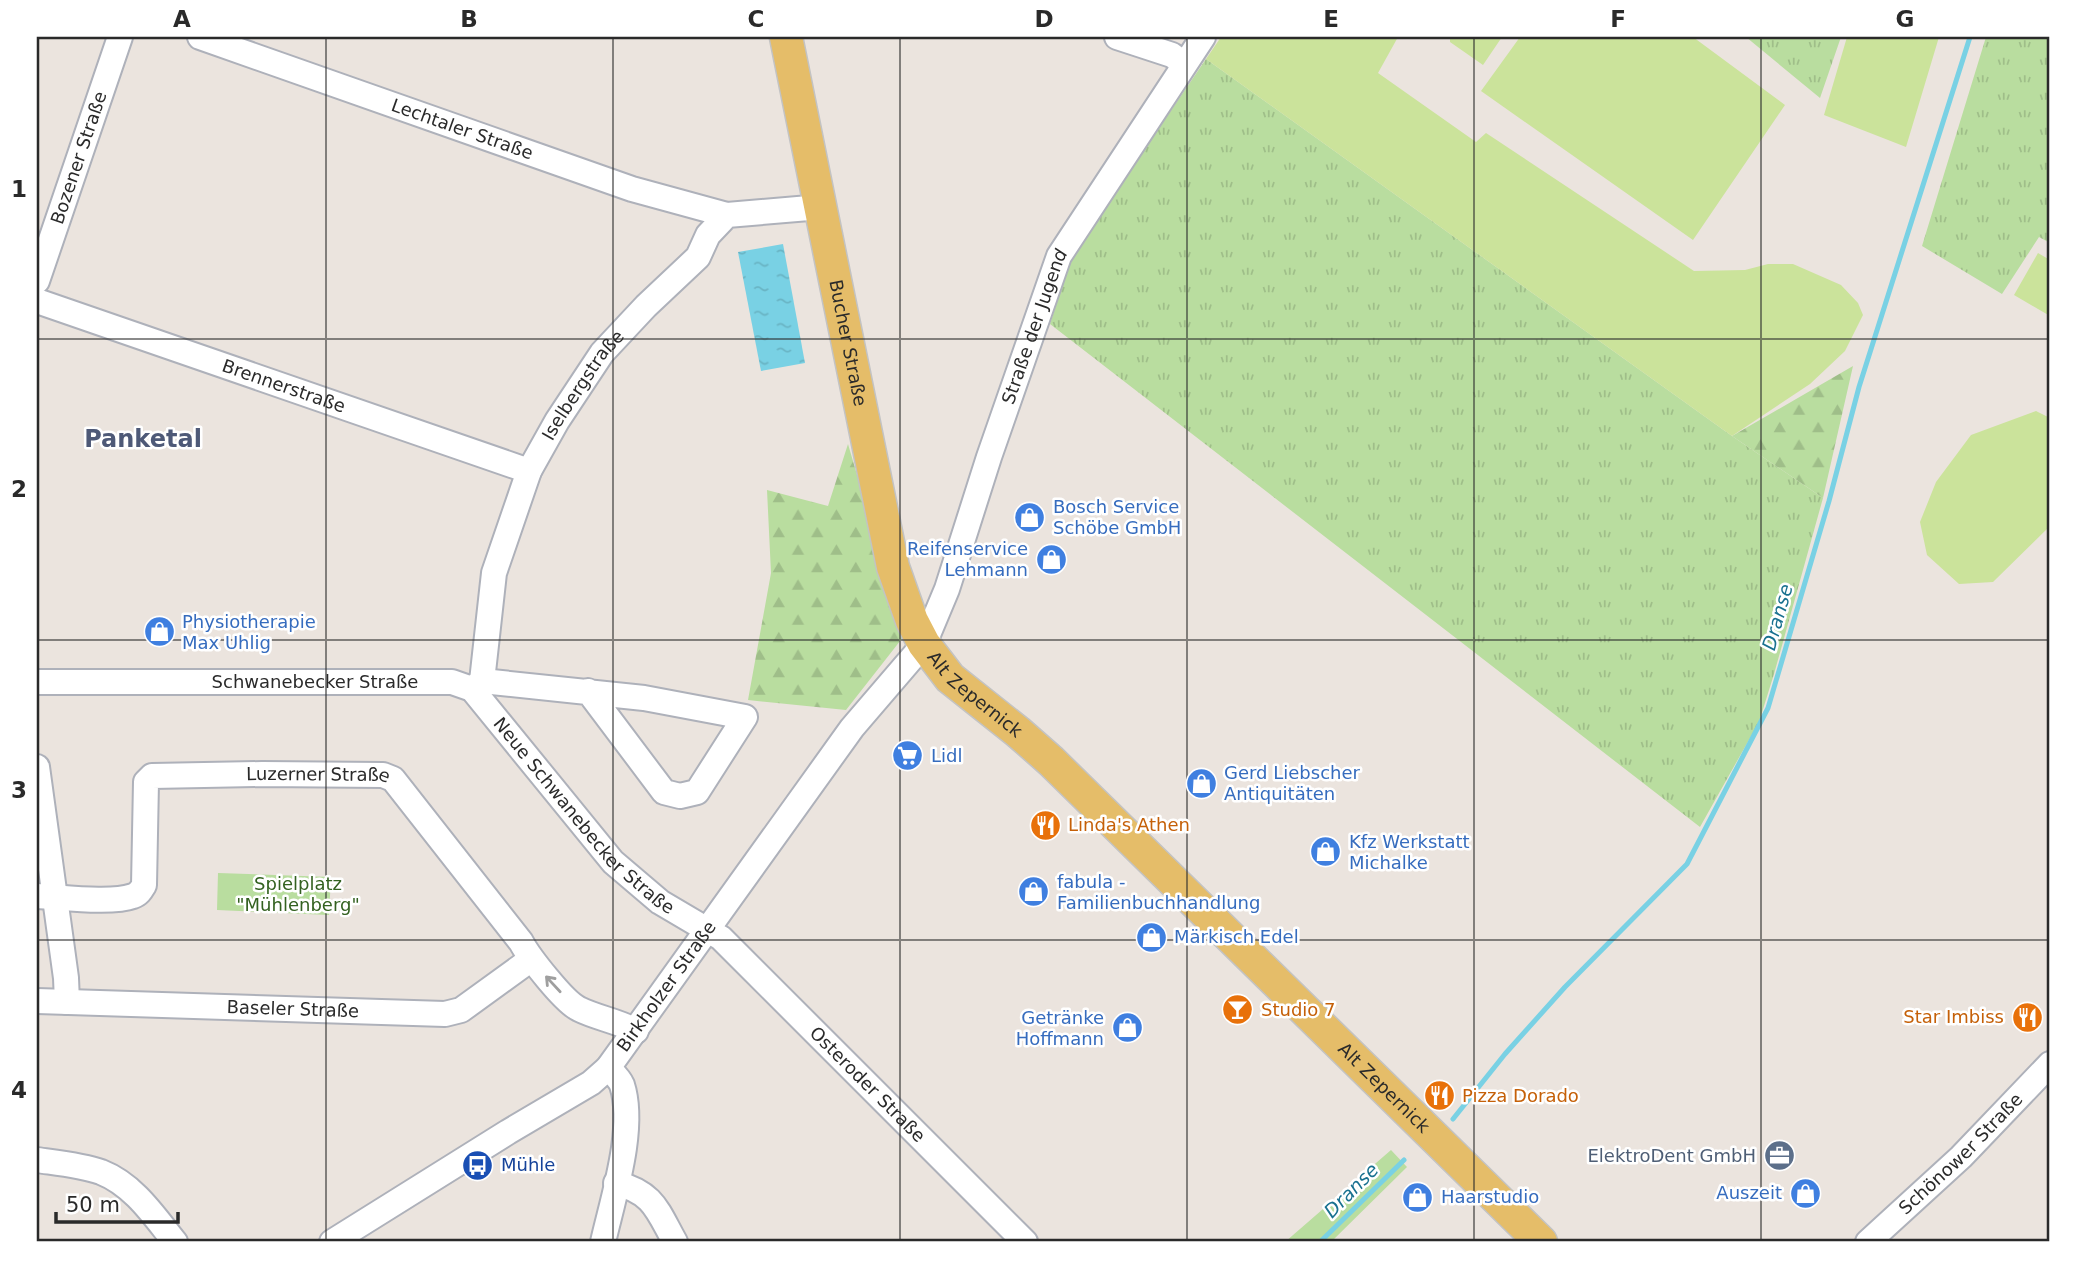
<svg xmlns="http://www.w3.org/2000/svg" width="2087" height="1279" font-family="'DejaVu Sans',sans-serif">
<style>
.grass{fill:url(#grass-tufts)}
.forest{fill:url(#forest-firs)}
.park{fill:#b9dd9f}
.pitch{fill:#cbe39b}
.water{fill:url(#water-ripples)}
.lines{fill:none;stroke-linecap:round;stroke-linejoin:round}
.stream{stroke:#79d1e4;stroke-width:5}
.minor-casing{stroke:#aeb1ba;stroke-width:28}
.major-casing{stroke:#c3c3c3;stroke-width:35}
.minor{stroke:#fff;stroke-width:24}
.major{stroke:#e5bd69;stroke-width:32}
.oneway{stroke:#9f9f9f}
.grid{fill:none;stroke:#2a2a2a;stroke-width:2;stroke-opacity:0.55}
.labels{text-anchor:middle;stroke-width:5;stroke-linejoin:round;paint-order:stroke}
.street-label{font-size:18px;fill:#2a2a2a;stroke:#fff}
.shop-label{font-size:18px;fill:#366cbe;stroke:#fff;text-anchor:start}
.food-label{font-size:18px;fill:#c56008;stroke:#fff;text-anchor:start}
.park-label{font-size:18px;fill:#336120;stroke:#fff}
.service-label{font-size:18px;fill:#4e5e75;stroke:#fff;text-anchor:end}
.transit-label{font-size:18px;fill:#164399;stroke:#fff;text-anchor:start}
.water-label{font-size:19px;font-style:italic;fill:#197190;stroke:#fff}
.district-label{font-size:24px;font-weight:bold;fill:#4e5977;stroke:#fff}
.neatline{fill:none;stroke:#2a2a2a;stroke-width:2.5}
.grid-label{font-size:23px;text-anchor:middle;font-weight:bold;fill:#2a2a2a}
</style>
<defs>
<pattern id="grass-tufts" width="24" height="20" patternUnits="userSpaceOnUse" patternTransform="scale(1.75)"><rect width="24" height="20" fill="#b9dd9f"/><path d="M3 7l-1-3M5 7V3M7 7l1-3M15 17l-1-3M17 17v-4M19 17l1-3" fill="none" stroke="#9fbe89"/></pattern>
<pattern id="forest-firs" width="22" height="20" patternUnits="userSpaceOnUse" patternTransform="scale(1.75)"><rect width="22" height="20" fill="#b9dd9f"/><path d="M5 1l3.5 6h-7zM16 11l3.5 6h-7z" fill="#9fbe89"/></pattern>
<pattern id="water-ripples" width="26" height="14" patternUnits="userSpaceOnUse" patternTransform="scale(1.75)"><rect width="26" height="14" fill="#79d1e4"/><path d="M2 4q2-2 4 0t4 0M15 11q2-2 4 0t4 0" fill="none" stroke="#69b4c4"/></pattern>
</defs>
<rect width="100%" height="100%" fill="#ebe4de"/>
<path class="grass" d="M1746,37H1841L1820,98Z
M1986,37H2050V243L2039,237L2002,294L1922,246Z
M1206,59L1732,436L1823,498L1774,674L1759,722L1700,827L1050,324L1072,256Z"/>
<path class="forest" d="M1853,366L1823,498L1732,436Z
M848,444L904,636L846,710L748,700L771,573L767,490L828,506Z"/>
<path class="park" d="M218,873L331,877L329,915L217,910Z
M1391,1150L1407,1167L1331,1242H1285Z"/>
<path class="pitch" d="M1221,37H1398L1378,73L1476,142L1486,133L1694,271L1745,270L1768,264H1793L1841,285L1858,303L1863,315L1845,351L1810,384L1732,436L1206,59Z
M1450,37H1502L1483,65L1450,42Z
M1520,37H1693L1785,105L1693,240L1481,91Z
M1847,37H1939L1906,147L1824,115Z
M2038,253L2050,260V316L2014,295Z
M2036,411L2050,418V526L1993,582L1959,584L1927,555L1920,522L1936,482L1971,435Z"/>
<path class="water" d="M783,244L805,363L761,371L738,252Z"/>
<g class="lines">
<path class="stream" d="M1453,1119L1505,1054L1565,987L1687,864L1768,708L1829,501L1859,387L1970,37
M1320,1242L1404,1160"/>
<defs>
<g id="minor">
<path id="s1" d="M200,37L632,189L727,215"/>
<path d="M1117,37L1172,55L1184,64"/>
<path id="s2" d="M37,281L120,37"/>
<path id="s3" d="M37,301L529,471"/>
<path id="s4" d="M482,681L494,573L529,471L557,421L602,353L646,306L698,257L708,235L727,215L821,207"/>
<path id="s5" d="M37,682H452L472,689L613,862L660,902L721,938L1025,1242"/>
<path d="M472,689L482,681L644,698L745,717L697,792L680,796L664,792L588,691"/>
<path d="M37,767L66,978L67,1002"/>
<path id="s6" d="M37,896C61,897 111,904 133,896C139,894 141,890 144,885L146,782L152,776L262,774L383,775L393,779L521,942C529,957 564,1002 579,1009C597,1018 618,1021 636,1031"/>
<path id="s7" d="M37,1001L445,1014L461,1010L530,960"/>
<path d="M37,1160C58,1163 81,1165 101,1172C134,1185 154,1216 175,1242"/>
<path d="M616,1183C654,1193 657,1210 675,1242"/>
<path id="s8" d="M332,1242L508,1132L591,1083L608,1068L852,728L924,644L947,589L989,457L1059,256L1203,37"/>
<path d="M603,1242C613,1198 636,1128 622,1085C619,1078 613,1073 608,1068"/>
<path id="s9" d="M1868,1242L1961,1157L2050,1064"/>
</g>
<g id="major">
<path id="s10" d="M786,37L893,567L912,621L924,644L950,678L1018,732L1051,761L1541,1242"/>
</g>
</defs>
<use href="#minor" class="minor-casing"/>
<use href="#major" class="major-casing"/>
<use href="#minor" class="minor"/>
<use href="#major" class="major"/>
</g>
<defs><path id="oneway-shaft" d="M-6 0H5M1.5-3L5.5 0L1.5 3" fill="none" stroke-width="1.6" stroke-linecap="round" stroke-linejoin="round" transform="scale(1.75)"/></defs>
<use class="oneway" href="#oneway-shaft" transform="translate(553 984) rotate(-133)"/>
<path class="grid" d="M326,37V1242M613,37V1242M900,37V1242M1187,37V1242M1474,37V1242M1761,37V1242M37,339H2050M37,640H2050M37,940H2050"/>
<defs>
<symbol id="shop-disc" viewBox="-11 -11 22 22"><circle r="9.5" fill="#3f7fe0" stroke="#fff"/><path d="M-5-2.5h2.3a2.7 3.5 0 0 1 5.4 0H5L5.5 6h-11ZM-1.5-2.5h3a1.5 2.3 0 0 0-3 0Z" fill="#fff"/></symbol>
<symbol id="supermarket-disc" viewBox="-11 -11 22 22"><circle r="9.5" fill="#3f7fe0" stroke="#fff"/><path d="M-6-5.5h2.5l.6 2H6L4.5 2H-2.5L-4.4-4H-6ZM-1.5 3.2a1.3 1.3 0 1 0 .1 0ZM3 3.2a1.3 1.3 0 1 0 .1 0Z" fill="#fff"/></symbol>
<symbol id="restaurant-disc" viewBox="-11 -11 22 22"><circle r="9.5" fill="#e8710a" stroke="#fff"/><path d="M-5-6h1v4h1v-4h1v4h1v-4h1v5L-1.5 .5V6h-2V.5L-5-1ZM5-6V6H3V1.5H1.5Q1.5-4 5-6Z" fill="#fff"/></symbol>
<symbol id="bar-disc" viewBox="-11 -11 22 22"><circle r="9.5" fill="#e8710a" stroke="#fff"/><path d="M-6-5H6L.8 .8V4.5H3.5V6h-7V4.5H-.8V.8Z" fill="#fff"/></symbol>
<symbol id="office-disc" viewBox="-11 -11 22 22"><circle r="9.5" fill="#5c6f8a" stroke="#fff"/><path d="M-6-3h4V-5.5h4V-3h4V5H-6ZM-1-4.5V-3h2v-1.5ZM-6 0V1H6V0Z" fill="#fff"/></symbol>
<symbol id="bus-disc" viewBox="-11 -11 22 22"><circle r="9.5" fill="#1a4fb4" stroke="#fff"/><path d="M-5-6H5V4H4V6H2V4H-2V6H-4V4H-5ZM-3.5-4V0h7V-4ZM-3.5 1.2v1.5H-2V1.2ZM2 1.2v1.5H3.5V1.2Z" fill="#fff"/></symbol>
</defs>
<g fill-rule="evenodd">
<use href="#shop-disc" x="1012" y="500" width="35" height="35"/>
<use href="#shop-disc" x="1034" y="542" width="35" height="35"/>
<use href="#shop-disc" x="142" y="614" width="35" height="35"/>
<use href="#supermarket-disc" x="890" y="738" width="35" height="35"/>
<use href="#shop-disc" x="1184" y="766" width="35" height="35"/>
<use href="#restaurant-disc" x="1028" y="808" width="35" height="35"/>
<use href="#shop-disc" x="1308" y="834" width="35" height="35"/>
<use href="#shop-disc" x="1016" y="874" width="35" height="35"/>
<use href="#shop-disc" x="1134" y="920" width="35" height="35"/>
<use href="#bar-disc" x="1220" y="992" width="35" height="35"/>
<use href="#restaurant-disc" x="2010" y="1000" width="35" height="35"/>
<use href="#shop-disc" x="1110" y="1010" width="35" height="35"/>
<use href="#restaurant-disc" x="1422" y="1078" width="35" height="35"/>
<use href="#office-disc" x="1762" y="1138" width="35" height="35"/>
<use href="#bus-disc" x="460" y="1148" width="35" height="35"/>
<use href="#shop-disc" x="1788" y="1176" width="35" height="35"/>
<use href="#shop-disc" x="1400" y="1180" width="35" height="35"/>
</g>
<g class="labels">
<g class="street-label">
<text dy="6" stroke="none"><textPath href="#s1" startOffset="278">Lechtaler Straße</textPath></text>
<text dy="6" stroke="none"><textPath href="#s2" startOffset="130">Bozener Straße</textPath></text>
<text dy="6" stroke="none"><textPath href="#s8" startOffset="1192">Straße der Jugend</textPath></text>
<text dy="6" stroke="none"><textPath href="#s10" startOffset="312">Bucher Straße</textPath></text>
<text dy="6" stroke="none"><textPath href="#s3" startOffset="261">Brennerstraße</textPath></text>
<text dy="6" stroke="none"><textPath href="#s4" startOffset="318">Iselbergstraße</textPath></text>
<text dy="6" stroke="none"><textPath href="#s5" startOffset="278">Schwanebecker Straße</textPath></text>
<text dy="6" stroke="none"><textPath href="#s10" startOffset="696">Alt Zepernick</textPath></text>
<text dy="6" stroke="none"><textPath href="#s6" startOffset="390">Luzerner Straße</textPath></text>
<text dy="6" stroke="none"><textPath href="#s5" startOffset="606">Neue Schwanebecker Straße</textPath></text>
<text dy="6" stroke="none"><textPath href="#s8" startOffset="427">Birkholzer Straße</textPath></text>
<text dy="6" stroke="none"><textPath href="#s7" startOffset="256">Baseler Straße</textPath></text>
<text dy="6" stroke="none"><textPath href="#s5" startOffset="999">Osteroder Straße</textPath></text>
<text dy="6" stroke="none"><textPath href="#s10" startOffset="1264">Alt Zepernick</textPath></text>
<text dy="6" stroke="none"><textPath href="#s9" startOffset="128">Schönower Straße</textPath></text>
</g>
<g class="shop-label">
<text x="1053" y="513">Bosch Service<tspan x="1053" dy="21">Schöbe GmbH</tspan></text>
<text x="1028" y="555" text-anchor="end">Reifenservice<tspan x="1028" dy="21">Lehmann</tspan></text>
<text x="182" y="628">Physiotherapie<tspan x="182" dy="21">Max Uhlig</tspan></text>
<text x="931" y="762">Lidl</text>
<text x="1224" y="779">Gerd Liebscher<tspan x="1224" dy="21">Antiquitäten</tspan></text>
<text x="1349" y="848">Kfz Werkstatt<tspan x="1349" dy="21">Michalke</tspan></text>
<text x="1057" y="888">fabula -<tspan x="1057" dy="21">Familienbuchhandlung</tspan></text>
<text x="1174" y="943">Märkisch Edel</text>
<text x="1104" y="1024" text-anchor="end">Getränke<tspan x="1104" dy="21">Hoffmann</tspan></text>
<text x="1782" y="1199" text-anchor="end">Auszeit</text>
<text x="1441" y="1203">Haarstudio</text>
</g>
<g class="food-label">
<text x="1068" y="831">Linda's Athen</text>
<text x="1261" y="1016">Studio 7</text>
<text x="2004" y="1023" text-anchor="end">Star Imbiss</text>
<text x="1462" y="1102">Pizza Dorado</text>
</g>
<g class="park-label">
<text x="298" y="890">Spielplatz<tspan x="298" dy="21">"Mühlenberg"</tspan></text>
</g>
<g class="service-label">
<text x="1756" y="1162">ElektroDent GmbH</text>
</g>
<g class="transit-label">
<text x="501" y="1171">Mühle</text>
</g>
<g class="water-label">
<text transform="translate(1777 617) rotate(-74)" y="7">Dranse</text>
<text transform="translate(1351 1190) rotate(-45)" y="7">Dranse</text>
</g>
<g class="district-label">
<text x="143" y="447">Panketal</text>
</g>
</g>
<rect width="2087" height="1279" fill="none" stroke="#ffffff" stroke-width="77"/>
<path d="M56 1212v10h122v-10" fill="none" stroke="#2a2a2a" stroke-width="3.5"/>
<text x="66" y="1212" font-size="21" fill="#2a2a2a" stroke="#ffffff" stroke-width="5" paint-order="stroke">50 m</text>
<rect x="38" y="38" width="2010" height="1202" class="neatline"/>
<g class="grid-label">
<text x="182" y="27">A</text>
<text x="469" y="27">B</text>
<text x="756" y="27">C</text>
<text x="1044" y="27">D</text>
<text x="1331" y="27">E</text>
<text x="1618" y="27">F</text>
<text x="1905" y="27">G</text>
<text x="19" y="197">1</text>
<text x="19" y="497">2</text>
<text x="19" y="798">3</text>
<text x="19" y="1098">4</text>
</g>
</svg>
